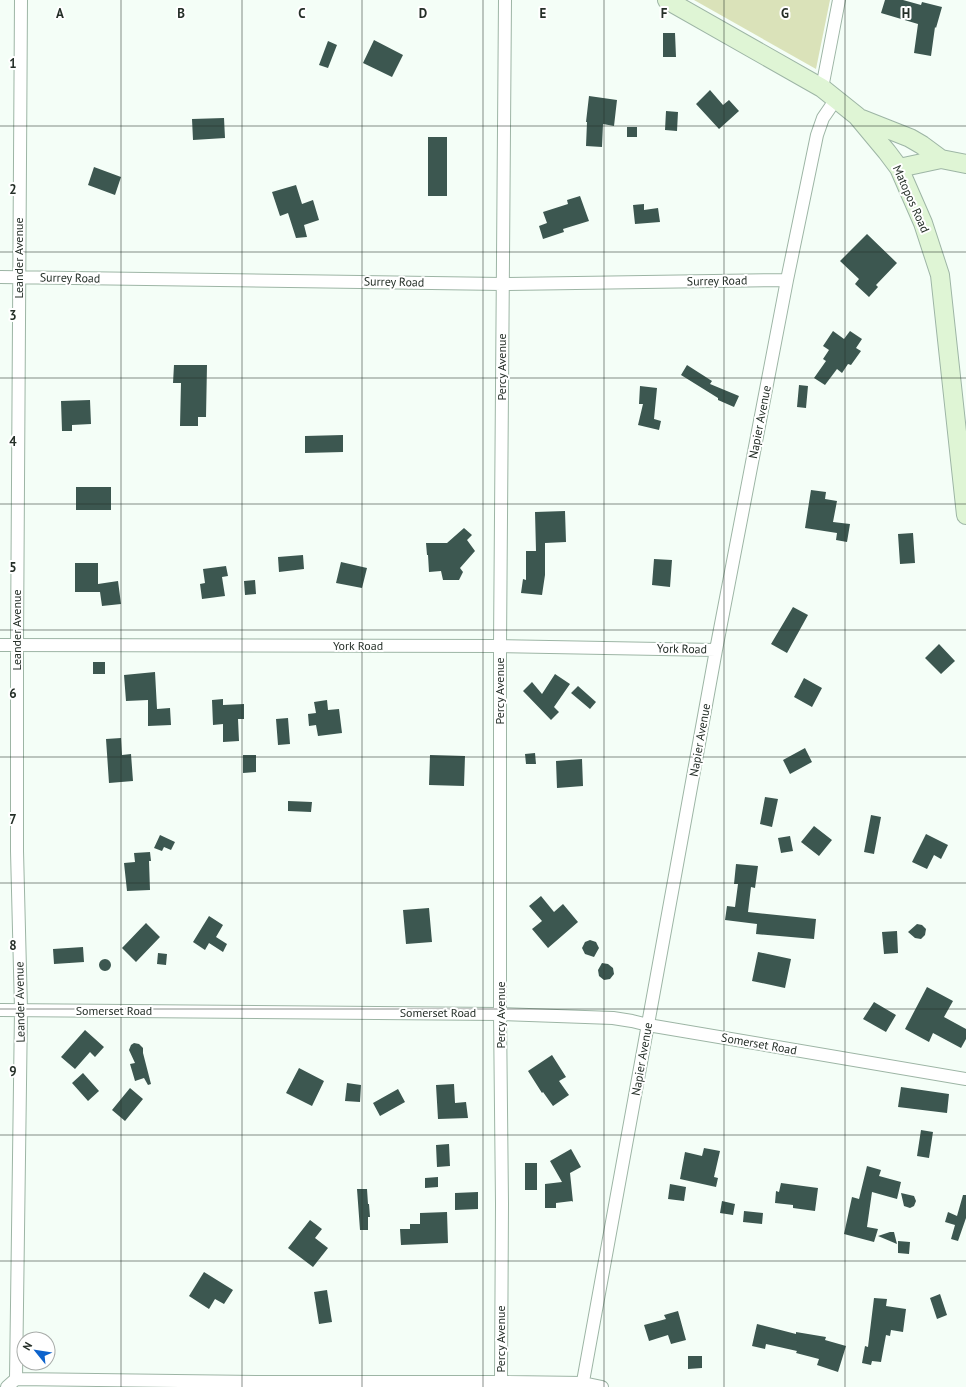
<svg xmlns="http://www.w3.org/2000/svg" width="966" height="1387" font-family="'PT Sans',sans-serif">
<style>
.green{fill:#dae2b9}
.building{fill:#3c5750}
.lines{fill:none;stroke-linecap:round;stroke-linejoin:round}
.street-casing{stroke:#9db5a5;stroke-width:14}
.secondary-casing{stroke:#9db5a5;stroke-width:20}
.street{stroke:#fff;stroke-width:12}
.secondary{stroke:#dff5d5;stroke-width:18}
.grid{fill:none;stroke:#252f28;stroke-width:1;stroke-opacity:0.55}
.labels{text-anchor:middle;stroke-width:4;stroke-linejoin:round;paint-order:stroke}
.street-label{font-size:12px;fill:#252f28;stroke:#fff}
.grid-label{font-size:13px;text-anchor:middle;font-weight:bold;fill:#252f28;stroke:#fff;stroke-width:4;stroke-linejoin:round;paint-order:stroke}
</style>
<rect width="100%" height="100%" fill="#f4fef7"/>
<path class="green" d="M694,0H830L816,69Z"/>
<path class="building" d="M885,0H903L921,5L922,2L942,7L936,28L935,27L931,56L914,53L918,24L881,13Z
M663,33H675L676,57H663Z
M374,40L403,55L392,77L363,63Z
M328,41L337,45L328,68L319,65Z
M710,90L723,105L729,100L739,111L719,129L696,104Z
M589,96L617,100L614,126L603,124L602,147L586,146L587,122H586Z
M666,111L678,112L677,131L665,130Z
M224,118L225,138L193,140L192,119Z
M627,127H637V137H627Z
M428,137H447V196H428Z
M94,167L121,177L115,195L88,185Z
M296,185L302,204L313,200L319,220L304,225L307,237L296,238L288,213L280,216L272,192Z
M580,196L589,221L563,229L564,232L543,239L539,226L547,223L543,212L568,204L567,200Z
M644,204V210L658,208L660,222L635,224L633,205Z
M867,234L897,263L876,285L878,287L869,297L855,284L859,279L840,261Z
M833,331L844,339L850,331L862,339L856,348L861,351L851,365L848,364L842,373L837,369L825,385L814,378L826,361L823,359L829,350L823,346Z
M174,365H207L206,417H198V426H180L181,383H173Z
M687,365L712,381L710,384L739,396L734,407L718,400V398L681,375Z
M799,385L808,386L806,408L797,407Z
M640,386L657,388L654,419L661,421L659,430L638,425L643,404H639Z
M90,400L91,424L72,425V431H62L61,401Z
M343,435V452L305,453V436Z
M76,487H111V510H76Z
M811,490L826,492L825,499L837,501L833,522L850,524L847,542L836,540L837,533L805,528Z
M565,511L566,542L545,543V575L542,595L521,593L523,579L526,580V551H536L535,512Z
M464,528L472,535L467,540L475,551L460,568L463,572L459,580H443L441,571L429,572L428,555H427L426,543H447Z
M913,533L915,563L900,564L898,534Z
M303,555L304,569L279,572L278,557Z
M654,559L672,560L670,587L652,585Z
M341,562L367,568L362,588L336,583Z
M75,563H98V584L118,581L121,604L102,606L100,592H75Z
M226,566L228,576L222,577L225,596L202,599L200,584L205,583L203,569Z
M255,580L256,594L245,595L244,581Z
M793,607L808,615L787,653L771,644Z
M939,644L955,661L941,674L925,658Z
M93,662H105V674H93Z
M155,672L157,709L170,708L171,725L148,726V700L126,701L124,675Z
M555,674L570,684L554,707L559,712L551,720L523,691L532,682L542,694Z
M804,678L822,688L812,707L794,697Z
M578,686L596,702L590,709L571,693Z
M223,699V705L244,704V719H238L239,741L223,742V724L213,725L212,700Z
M327,700L328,710L339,709L342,733L318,736L316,725L309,726L308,714L316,713L314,702Z
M288,718L290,744L278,745L276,719Z
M121,738L122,755L131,754L133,781L109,783L106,739Z
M805,748L812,762L790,774L783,760Z
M535,753L536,764H526L525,754Z
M243,755H256V772L243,773Z
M430,755L465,756L464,786L429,785Z
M582,759L583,786L557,788L556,761Z
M765,797L778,799L772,827L760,824Z
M288,801L312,802L311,812L288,811Z
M871,815L881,817L874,854L864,852Z
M814,826L832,840L819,856L801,842Z
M926,834L948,845L941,859L934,855L927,869L912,862Z
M160,835L175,842L171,850L164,847L162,851L154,848Z
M790,836L793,851L781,853L778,838Z
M150,852L151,861H149L150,890L127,891L124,863L135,862L134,853Z
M736,864L758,866L755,888L751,887L748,912L816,919L814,939L756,934L757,924L725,920L727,906L735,907L738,884H734Z
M541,896L554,912L563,904L578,922L548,948L532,929L542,921L529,906Z
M429,908L432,942L406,944L403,910Z
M209,916L223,925L216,937L227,944L223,952L209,943L205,950L193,942Z
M146,923L160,937L136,962L122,948Z
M917,924L922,925L926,929L925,935L921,939L915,938L908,932Z
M897,931L898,953L884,954L882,932Z
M590,940L596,942L599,948L594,957L585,954L582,948L585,942Z
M83,947L84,962L54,964L53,949Z
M758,952L791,959L785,988L752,981Z
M158,953L167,954L166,965L157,964Z
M99 965a6 6 0 1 1 12 0a6 6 0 1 1-12 0Z
M602,963L608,964L613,968L614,974L610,979L604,980L599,976L598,970Z
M927,987L953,1001L944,1017L966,1029V1039L961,1048L933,1033L929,1042L905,1029Z
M874,1002L896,1015L886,1032L863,1019Z
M85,1030L104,1047L95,1057L90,1052L75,1069L61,1057Z
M134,1043L139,1044L143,1048V1053L151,1084L148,1085L144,1078L135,1081L130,1064L135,1063L129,1050L131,1045Z
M552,1055L566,1077L559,1081L569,1095L553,1106L543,1092L542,1093L528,1071Z
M299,1068L324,1081L312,1106L286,1093Z
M83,1073L99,1091L88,1101L72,1083Z
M347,1083L361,1085L360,1102L345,1101Z
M454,1084L455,1103L466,1102L468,1118L438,1119L436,1085Z
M901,1087L949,1094L947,1113L898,1107Z
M130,1088L143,1099L125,1121L112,1110Z
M398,1089L405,1102L380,1116L373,1103Z
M921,1130L933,1132L929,1158L917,1156Z
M449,1144L450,1166L437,1167L436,1145Z
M704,1148L720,1151L714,1177L718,1178L716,1187L680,1179L685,1152L702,1156Z
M571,1149L581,1167L570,1173L573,1202L572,1201L556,1203V1208H545V1184L562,1182L550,1161Z
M525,1163H537V1190H525Z
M867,1166L881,1170L879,1176L901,1182L897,1199L872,1192L867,1227L878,1229L874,1242L844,1234L852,1197L859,1199Z
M438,1177V1187L425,1188V1178Z
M781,1183L818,1188L815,1211L793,1208V1205L775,1203L776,1191L779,1192Z
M670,1184L686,1187L684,1201L668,1199Z
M357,1189H367L368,1204H369L370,1217H368V1230H360Z
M478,1192V1209L455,1210V1193Z
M901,1193L914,1196L916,1201L914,1206L910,1208L904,1206Z
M963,1195H966V1218L958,1241L951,1239L955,1225L945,1222L948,1212L957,1216Z
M722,1201L735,1204L733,1215L720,1213Z
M744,1211L763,1213L762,1224L743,1222Z
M447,1212L448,1243L401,1245L400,1229H410V1224H420V1213Z
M310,1220L322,1229L315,1238L328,1248L313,1267L288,1248Z
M890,1232H894L897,1244L878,1236Z
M898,1241L910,1242L909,1254L898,1253Z
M204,1272L233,1290L224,1304L215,1299L209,1309L189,1296Z
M327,1290L332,1322L319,1324L314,1292Z
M940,1294L947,1315L937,1319L930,1298Z
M874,1298L887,1299L886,1306L906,1309L903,1332L891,1330L890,1336L886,1335L881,1362L872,1361L871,1365L862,1363L865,1346L868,1347Z
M678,1311L686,1340L671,1344L668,1335L649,1341L644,1325L666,1319L664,1315Z
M757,1324L796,1334V1332L826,1337L825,1340L846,1346L838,1372L817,1365L819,1359L796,1353L797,1351L766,1344L765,1349L752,1346Z
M688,1356H702V1368L688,1369Z"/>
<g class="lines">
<defs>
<path id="street" d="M822,88L839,0
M0,277L502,284L787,280
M0,645L500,646L716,650
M0,1010L500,1014L613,1018L632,1021L648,1025L966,1079
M16,1379L21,1010L17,851V645L21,0
M501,1382L502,1203L500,1014V646L505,0
M7,1387L16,1379L262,1382H501L583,1383L602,1387
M582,1387L716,650L787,280L817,135L823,118L836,99"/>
<path id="secondary" d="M667,0L822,88L857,116L887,152L899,168L923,223L940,275L966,515
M862,119L910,138L922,145L941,159
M899,168L941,159L966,164"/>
</defs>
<use href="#street" class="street-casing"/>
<use href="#secondary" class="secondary-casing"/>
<use href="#street" class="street"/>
<use href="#secondary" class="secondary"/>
</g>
<path class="grid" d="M121,0V1387M242,0V1387M362,0V1387M483,0V1387M604,0V1387M724,0V1387M845,0V1387M0,126H966M0,252H966M0,378H966M0,504H966M0,630H966M0,757H966M0,883H966M0,1009H966M0,1135H966M0,1261H966"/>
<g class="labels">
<g class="street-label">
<text transform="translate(911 199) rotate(66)" y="4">Matopos Road</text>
<text transform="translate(19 258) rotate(-90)" y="4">Leander Avenue</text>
<text transform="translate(70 278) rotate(1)" y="4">Surrey Road</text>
<text transform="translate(717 281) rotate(-1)" y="4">Surrey Road</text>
<text transform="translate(394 282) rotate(1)" y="4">Surrey Road</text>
<text transform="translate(502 367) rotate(-90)" y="4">Percy Avenue</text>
<text transform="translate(760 422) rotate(-79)" y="4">Napier Avenue</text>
<text transform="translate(17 630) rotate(-90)" y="4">Leander Avenue</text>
<text x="358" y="650">York Road</text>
<text transform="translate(682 649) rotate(1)" y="4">York Road</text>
<text transform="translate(500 691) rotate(-90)" y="4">Percy Avenue</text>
<text transform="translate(700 740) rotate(-80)" y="4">Napier Avenue</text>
<text transform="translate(20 1002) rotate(-91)" y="4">Leander Avenue</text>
<text x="114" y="1015">Somerset Road</text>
<text x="438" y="1017">Somerset Road</text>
<text transform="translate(501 1015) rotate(-90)" y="4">Percy Avenue</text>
<text transform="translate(759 1044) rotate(10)" y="4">Somerset Road</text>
<text transform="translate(642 1059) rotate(-80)" y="4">Napier Avenue</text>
<text transform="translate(501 1339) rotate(-90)" y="4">Percy Avenue</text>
</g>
</g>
<g class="grid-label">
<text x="60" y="18">A</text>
<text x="181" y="18">B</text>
<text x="302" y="18">C</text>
<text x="423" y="18">D</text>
<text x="543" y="18">E</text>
<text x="664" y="18">F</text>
<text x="785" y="18">G</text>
<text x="906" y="18">H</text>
<text x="13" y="68">1</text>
<text x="13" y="194">2</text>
<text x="13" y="320">3</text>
<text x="13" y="446">4</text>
<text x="13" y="572">5</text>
<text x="13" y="698">6</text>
<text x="13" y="824">7</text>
<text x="13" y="950">8</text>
<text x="13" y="1076">9</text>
</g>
<g transform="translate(36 1351) rotate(300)"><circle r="19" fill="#ffffff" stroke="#a8aca9"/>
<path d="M0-3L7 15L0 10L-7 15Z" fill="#0d63cc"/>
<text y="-6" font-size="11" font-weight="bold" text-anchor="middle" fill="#252f28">N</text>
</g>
</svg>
